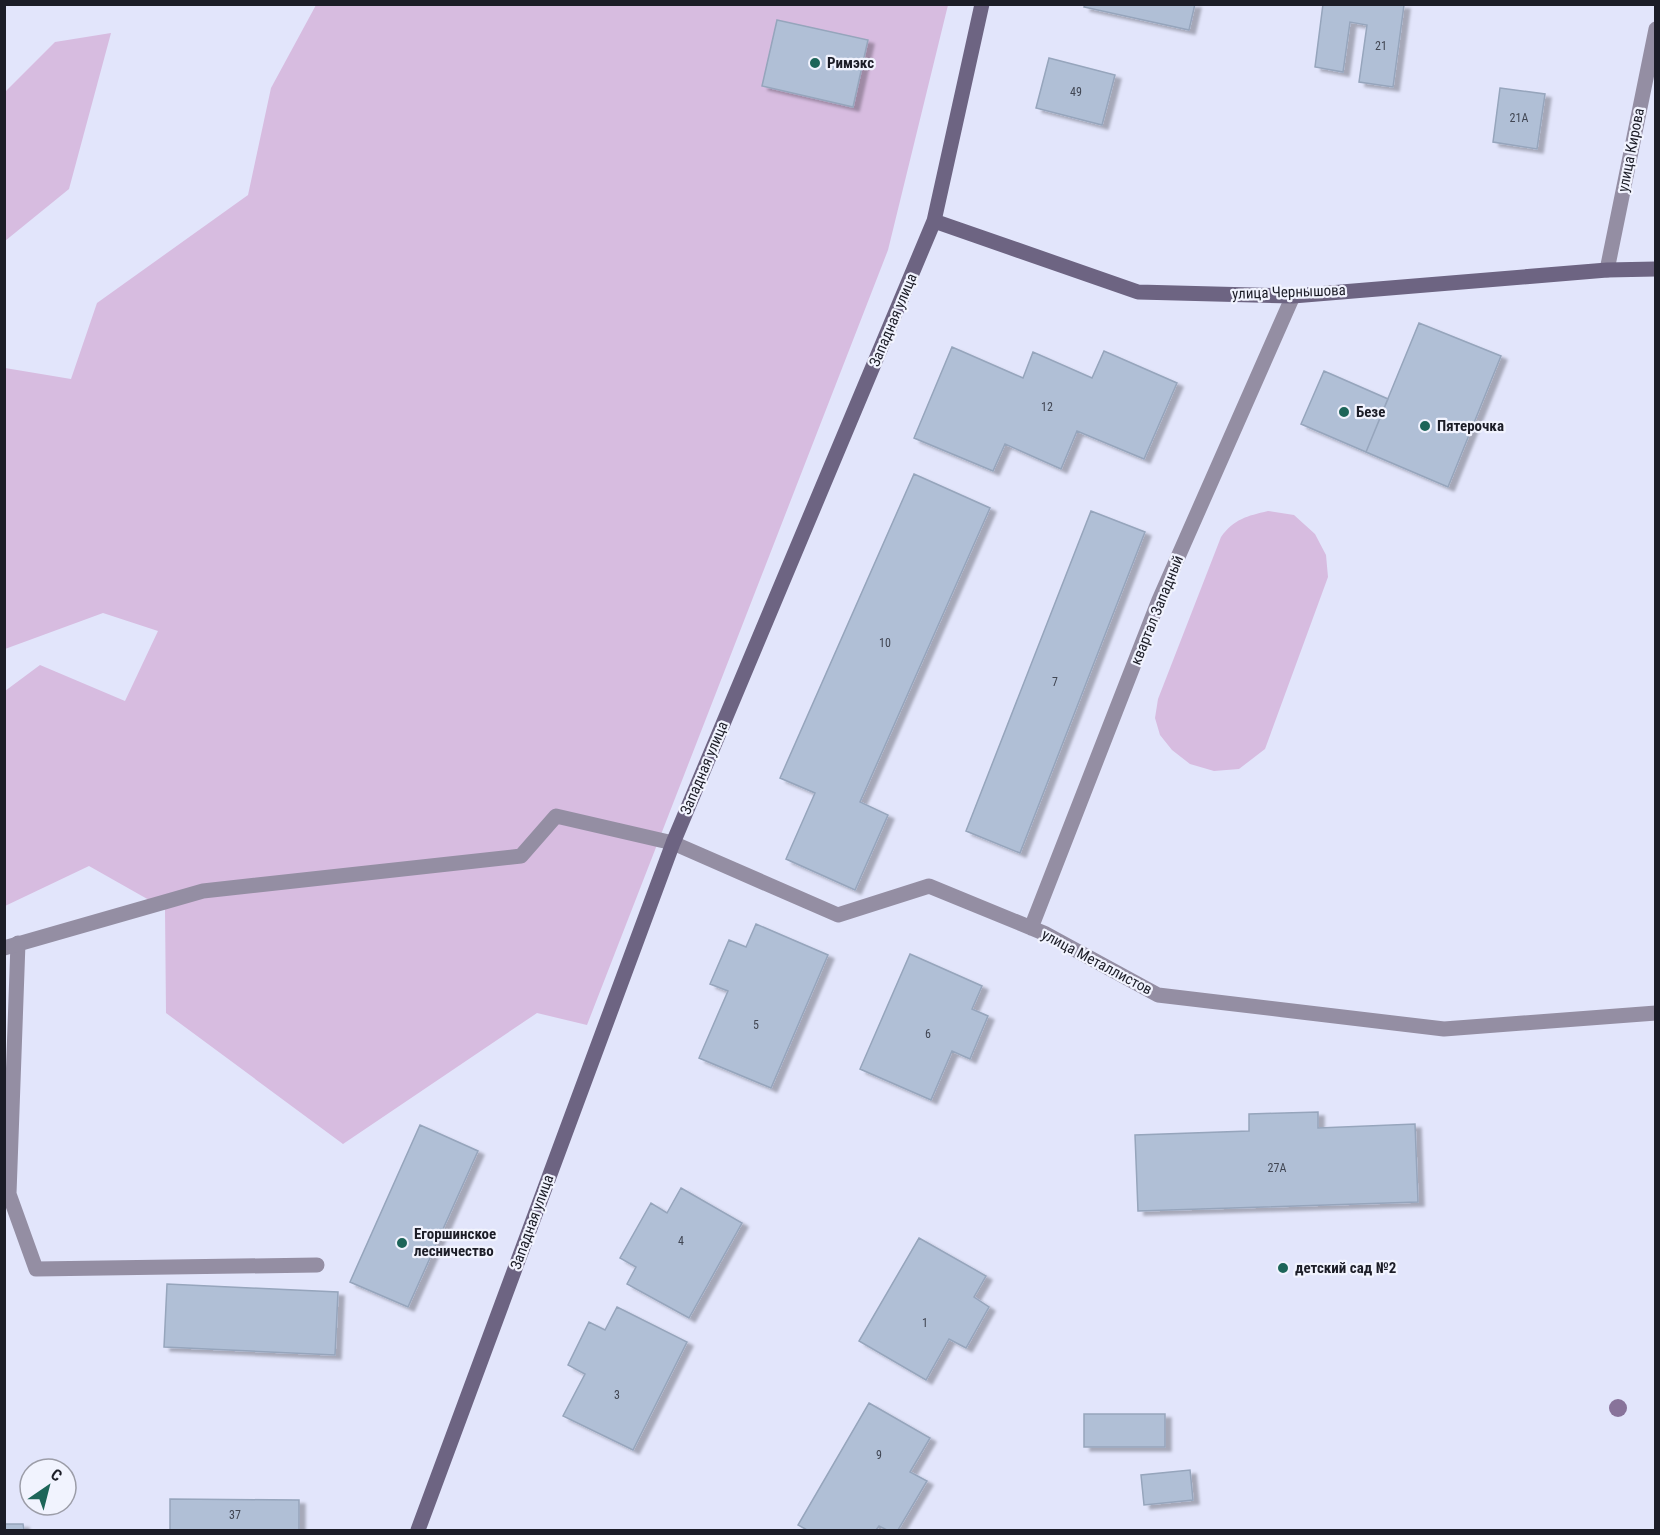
<svg xmlns="http://www.w3.org/2000/svg" width="1660" height="1535" font-family="'Roboto Condensed',sans-serif">
<style>
.green{fill:#d7bce0}
.building{fill:#b0bfd6;stroke:#96a5bc;stroke-width:1.5;filter:url(#shadow)}
.lines{fill:none;stroke-linecap:round;stroke-linejoin:round}
.lane{stroke:#948ea3;stroke-width:15}
.street{stroke:#948ea3;stroke-width:15}
.secondary{stroke:#6d6482;stroke-width:15}
.tree{fill:#88739a}
.poi-dot{fill:#1d6559;stroke:#f1f3fe;stroke-width:2}
.labels{text-anchor:middle;stroke-width:4.5;stroke-linejoin:round;paint-order:stroke}
.number-label{font-size:12px;fill:#414653}
.poi-label{font-size:15px;font-weight:bold;fill:#1c1d27;stroke:#f1f3fe;text-anchor:start}
.street-label{font-size:15px;fill:#1c1d27;stroke:#f1f3fe}
</style>
<defs>
<filter id="shadow"><feDropShadow dx="6" dy="4" stdDeviation="1.5" flood-color="#0004"/></filter>
</defs>
<rect width="100%" height="100%" fill="#e2e5fb"/>
<path class="green" d="M316,5H948L888,250L587,1025L537,1013L343,1144L166,1013L165,909L89,866L5,906V691L40,665L125,701L158,631L103,613L5,649V368L71,379L97,303L248,195L271,88Z
M111,33L69,189L5,241V92L55,42Z
M1268,511L1294,515L1315,534L1326,555L1328,577L1265,749L1239,769L1214,771L1190,764L1172,750L1160,735L1155,718L1158,699L1221,537C1234,519 1247,516 1268,511Z"/>
<path class="building" d="M1085,4H1195L1189,30L1084,7Z
M1323,4L1404,5L1393,87L1359,82L1367,25L1350,22L1343,72L1315,67Z
M777,20L868,40L853,107L762,86Z
M1049,58L1115,75L1102,125L1036,108Z
M1500,88L1545,94L1537,149L1493,142Z
M1419,323L1501,356L1448,487L1366,452Z
M952,347L1023,378L1033,352L1092,378L1104,351L1177,383L1144,459L1077,431L1061,469L1005,444L993,471L914,438Z
M1324,371L1388,399L1366,452L1301,424Z
M914,474L990,508L860,802L888,815L855,890L786,859L815,793L780,778Z
M1091,511L1145,532L1020,853L966,831Z
M756,924L828,955L771,1088L699,1058L728,991L710,984L729,940L746,947Z
M910,954L982,986L972,1009L988,1016L970,1059L952,1051L931,1100L860,1069Z
M1318,1112V1128L1415,1124L1418,1202L1138,1211L1135,1135L1249,1131V1114Z
M420,1125L478,1151L408,1307L350,1282Z
M681,1188L742,1223L689,1318L627,1284L636,1267L620,1258L651,1203L667,1213Z
M919,1238L986,1276L974,1297L989,1307L966,1348L949,1339L926,1380L859,1341Z
M167,1284L338,1292L335,1355L164,1347Z
M617,1307L687,1342L633,1450L563,1416L585,1374L568,1365L589,1322L605,1330Z
M869,1403L930,1438L910,1472L927,1481L898,1530H887L879,1526L876,1530H807L798,1525Z
M1084,1414H1165V1447H1084Z
M1190,1470L1193,1500L1144,1505L1141,1475Z
M170,1499L299,1500V1530H170Z
M4,1524H23L24,1530H4Z"/>
<g class="lines">
<path class="lane" d="M9,1194L36,1269L317,1265
M4,1201L9,1194L18,943"/>
<path class="street" d="M1607,270L1656,29
M1031,928L1159,600L1293,296
M4,948L203,891L521,856L556,816L673,843L838,915L929,886L1046,934L1158,995L1444,1029L1656,1013"/>
<path class="secondary" d="M934,221L1138,292L1293,296L1607,270L1656,269
M418,1530L673,843L934,221L982,4"/>
</g>
<circle class="tree" cx="1618" cy="1408" r="9"/>
<g class="poi-dot">
<circle cx="815" cy="63" r="6"/>
<circle cx="1344" cy="412" r="6"/>
<circle cx="1425" cy="426" r="6"/>
<circle cx="402" cy="1243" r="6"/>
<circle cx="1283" cy="1268" r="6"/>
</g>
<g class="labels">
<g class="number-label">
<text x="1381" y="50">21</text>
<text x="1076" y="96">49</text>
<text x="1519" y="122">21А</text>
<text x="1047" y="411">12</text>
<text x="885" y="647">10</text>
<text x="1055" y="686">7</text>
<text x="756" y="1029">5</text>
<text x="928" y="1038">6</text>
<text x="1277" y="1172">27А</text>
<text x="681" y="1245">4</text>
<text x="925" y="1327">1</text>
<text x="617" y="1399">3</text>
<text x="879" y="1459">9</text>
<text x="235" y="1519">37</text>
</g>
<g class="poi-label">
<text x="827" y="68">Римэкс</text>
<text x="1356" y="417">Безе</text>
<text x="1437" y="431">Пятерочка</text>
<text x="414" y="1239">Егоршинское<tspan x="414" dy="17">лесничество</tspan></text>
<text x="1295" y="1273">детский сад №2</text>
</g>
<g class="street-label">
<text transform="translate(1631 150) rotate(-79)" y="5">улица Кирова</text>
<text transform="translate(1289 292) rotate(-2)" y="5">улица Чернышова</text>
<text transform="translate(893 320) rotate(-67)" y="5">Западная улица</text>
<text transform="translate(1157 610) rotate(-68)" y="5">квартал Западный</text>
<text transform="translate(704 768) rotate(-67)" y="5">Западная улица</text>
<text transform="translate(1097 962) rotate(28)" y="5">улица Металлистов</text>
<text transform="translate(532 1222) rotate(-70)" y="5">Западная улица</text>
</g>
</g>
<rect width="1660" height="1535" fill="none" stroke="#1c1d27" stroke-width="12"/>
<g transform="translate(48 1487) rotate(35)"><circle r="28" fill="#f1f3fe" stroke="#9c9da8" stroke-width="1.5"/>
<path d="M0-4.5L10 22L0 15L-10 22Z" fill="#1d6559"/>
<text y="-9" font-size="16" font-weight="bold" text-anchor="middle" fill="#1c1d27">С</text>
</g>
</svg>
